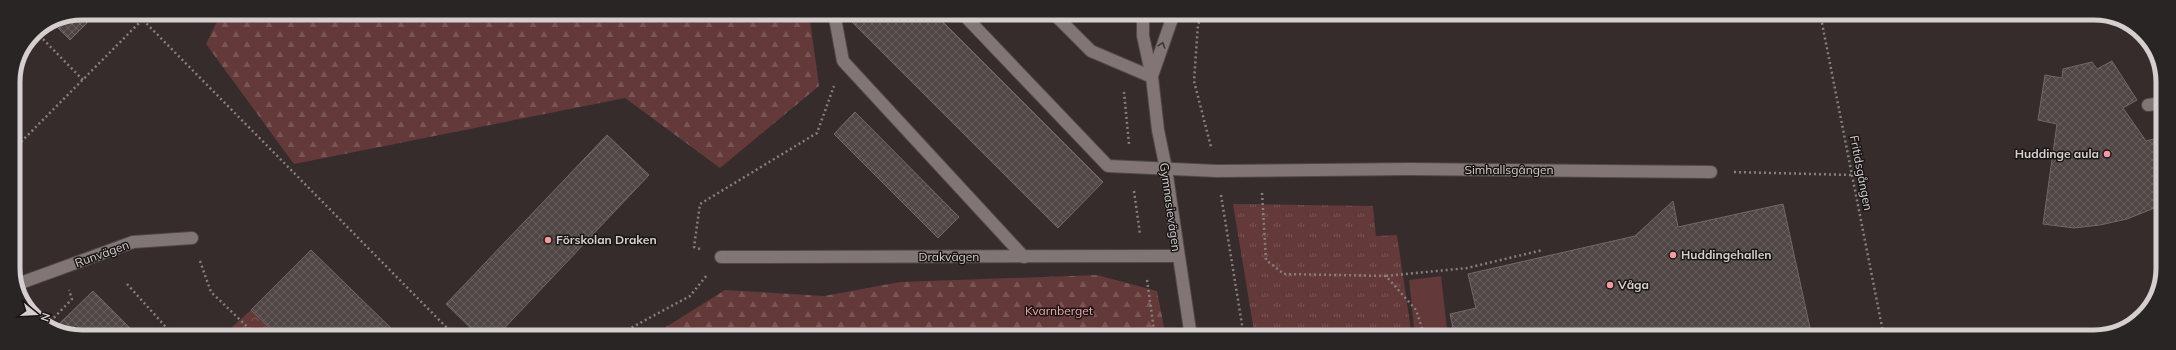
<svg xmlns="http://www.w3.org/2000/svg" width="2176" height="350" font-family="Mulish,sans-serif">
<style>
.grass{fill:url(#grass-tufts)}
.forest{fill:url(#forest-firs)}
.park{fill:url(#park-crowns)}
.pitch{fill:#633939}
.building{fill:url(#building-cross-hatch);stroke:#736767}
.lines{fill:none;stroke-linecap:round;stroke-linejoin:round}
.service-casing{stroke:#514848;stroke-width:14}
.minor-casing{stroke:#514848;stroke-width:14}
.tertiary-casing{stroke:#514848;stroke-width:14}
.path{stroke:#877e7e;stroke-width:2.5;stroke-dasharray:2 3;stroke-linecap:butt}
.service{stroke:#817575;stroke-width:12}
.minor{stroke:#817575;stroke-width:12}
.tertiary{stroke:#817575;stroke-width:12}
.oneway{stroke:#3e3737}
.poi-dot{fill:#f59b9c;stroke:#1a1616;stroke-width:1.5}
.labels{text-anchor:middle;stroke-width:3;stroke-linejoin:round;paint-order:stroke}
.poi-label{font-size:12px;font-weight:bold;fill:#d6cfcf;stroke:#1a1616;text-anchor:start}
.street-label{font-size:12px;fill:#d6cfcf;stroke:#1a1616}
.park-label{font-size:12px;fill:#f9a7a8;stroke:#1a1616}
.rim{fill:none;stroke:#d6cfcf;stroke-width:5}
</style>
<defs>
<pattern id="grass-tufts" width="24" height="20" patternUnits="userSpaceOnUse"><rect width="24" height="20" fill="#633939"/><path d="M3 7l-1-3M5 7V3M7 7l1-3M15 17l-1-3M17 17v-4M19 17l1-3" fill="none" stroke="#795555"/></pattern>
<pattern id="forest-firs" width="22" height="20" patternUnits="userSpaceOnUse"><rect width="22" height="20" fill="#633939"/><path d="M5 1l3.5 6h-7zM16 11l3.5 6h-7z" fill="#795555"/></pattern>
<pattern id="park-crowns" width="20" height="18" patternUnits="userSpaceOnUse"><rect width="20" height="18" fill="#633939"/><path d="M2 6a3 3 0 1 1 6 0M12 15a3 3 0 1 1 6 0" fill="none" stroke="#795555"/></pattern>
<pattern id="building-cross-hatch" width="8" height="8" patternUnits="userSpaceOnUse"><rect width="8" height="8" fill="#514646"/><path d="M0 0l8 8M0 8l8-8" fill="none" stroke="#696060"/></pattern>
</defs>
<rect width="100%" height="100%" fill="#362c2c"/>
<path class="grass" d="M1233,204L1373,206L1376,236L1397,235L1412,337H1255Z"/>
<path class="forest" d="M221,13H809L819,86L720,168L625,98L294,164L206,44Z
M1097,275L1157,291L1166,337H650L725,290L824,296L900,282Z"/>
<path class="park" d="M251,310L278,336H222Z"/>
<path class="pitch" d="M1441,276L1448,337H1415L1409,280Z"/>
<path class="building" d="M82,13H97L70,40L51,21L56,18Z
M849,13H934L1103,182L1058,228L846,16Z
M2112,61L2137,100L2123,108L2146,141L2162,137V205L2127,219L2100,225L2074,228L2043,224L2057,124L2038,120L2045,75L2062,78L2063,69L2092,62L2097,69Z
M855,112L959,217L938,238L834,134Z
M607,135L649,175L496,337H480L446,304Z
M1673,201L1678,227L1783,204L1812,337H1455L1450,314L1476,308L1468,274L1635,236Z
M311,250L397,334L395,337L278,336L251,310Z
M93,291L138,336H73L55,328Z"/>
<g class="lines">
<defs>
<path id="service" d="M834,13L843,61L1024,257
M962,13L1108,166L1217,171L1409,169L1711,172
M1053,13L1091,51L1152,77
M2148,105L2162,103"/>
<path id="minor" d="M721,257L1177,256
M15,285L133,242L192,238"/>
<path id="tertiary" d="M1143,13V36L1152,77L1158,130L1166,169L1191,337
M1152,76L1174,13"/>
</defs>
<use href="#service" class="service-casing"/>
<use href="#minor" class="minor-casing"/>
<use href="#tertiary" class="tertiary-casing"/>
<path class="path" d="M1204,13L1198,24L1194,81L1211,147
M1820,13L1884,337
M143,20L456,337
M36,32L83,80
M1124,92L1129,144
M14,149L149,13
M1734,172L1852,175
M1134,191L1140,234
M1262,193L1266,260L1284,274L1386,276L1416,310L1425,337
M1221,195L1244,337
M700,249L694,247L700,204L817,133L834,86
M200,261L211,292L257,336
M1386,276L1467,268L1543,250
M1147,280L1155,337
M127,284L174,336
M47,325L72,299L69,290
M439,337L446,327
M614,337L690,296L707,275"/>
<use href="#service" class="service"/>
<use href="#minor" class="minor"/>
<use href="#tertiary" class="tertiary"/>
</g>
<defs><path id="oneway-chevron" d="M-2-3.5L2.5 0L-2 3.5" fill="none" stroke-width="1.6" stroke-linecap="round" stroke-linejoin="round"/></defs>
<use class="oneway" href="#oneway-chevron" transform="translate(1162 45) rotate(-73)"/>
<g class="poi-dot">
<circle cx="2107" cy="154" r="4"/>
<circle cx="548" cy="240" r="4"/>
<circle cx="1673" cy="255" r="4"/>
<circle cx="1610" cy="285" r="4"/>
</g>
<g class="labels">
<g class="poi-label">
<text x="2099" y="158" text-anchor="end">Huddinge aula</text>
<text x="556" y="244">Förskolan Draken</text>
<text x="1681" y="259">Huddingehallen</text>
<text x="1618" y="289">Våga</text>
</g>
<g class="street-label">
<text x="1509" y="174">Simhallsgången</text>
<text transform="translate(1861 173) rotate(79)" y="4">Fritidsgången</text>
<text transform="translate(1170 207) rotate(82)" y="4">Gymnasievägen</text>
<text transform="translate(102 254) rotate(-20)" y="4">Runvägen</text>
<text x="949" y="261">Drakvägen</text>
</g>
<g class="park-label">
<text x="1059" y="315">Kvarnberget</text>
</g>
</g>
<path d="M0 0H2176V350H0ZM82 20H2094A62 62 0 0 1 2156 82V268A62 62 0 0 1 2094 330H82A62 62 0 0 1 20 268V82A62 62 0 0 1 82 20Z" fill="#292525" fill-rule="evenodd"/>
<path class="rim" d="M82 20H2094A62 62 0 0 1 2156 82V268A62 62 0 0 1 2094 330H82A62 62 0 0 1 20 268V82A62 62 0 0 1 82 20Z"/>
<g transform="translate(36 314) rotate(108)" stroke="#1a1616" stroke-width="3" paint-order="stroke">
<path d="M0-3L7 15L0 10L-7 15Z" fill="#d6cfcf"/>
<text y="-6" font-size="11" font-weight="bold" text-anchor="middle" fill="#d6cfcf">N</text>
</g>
</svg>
